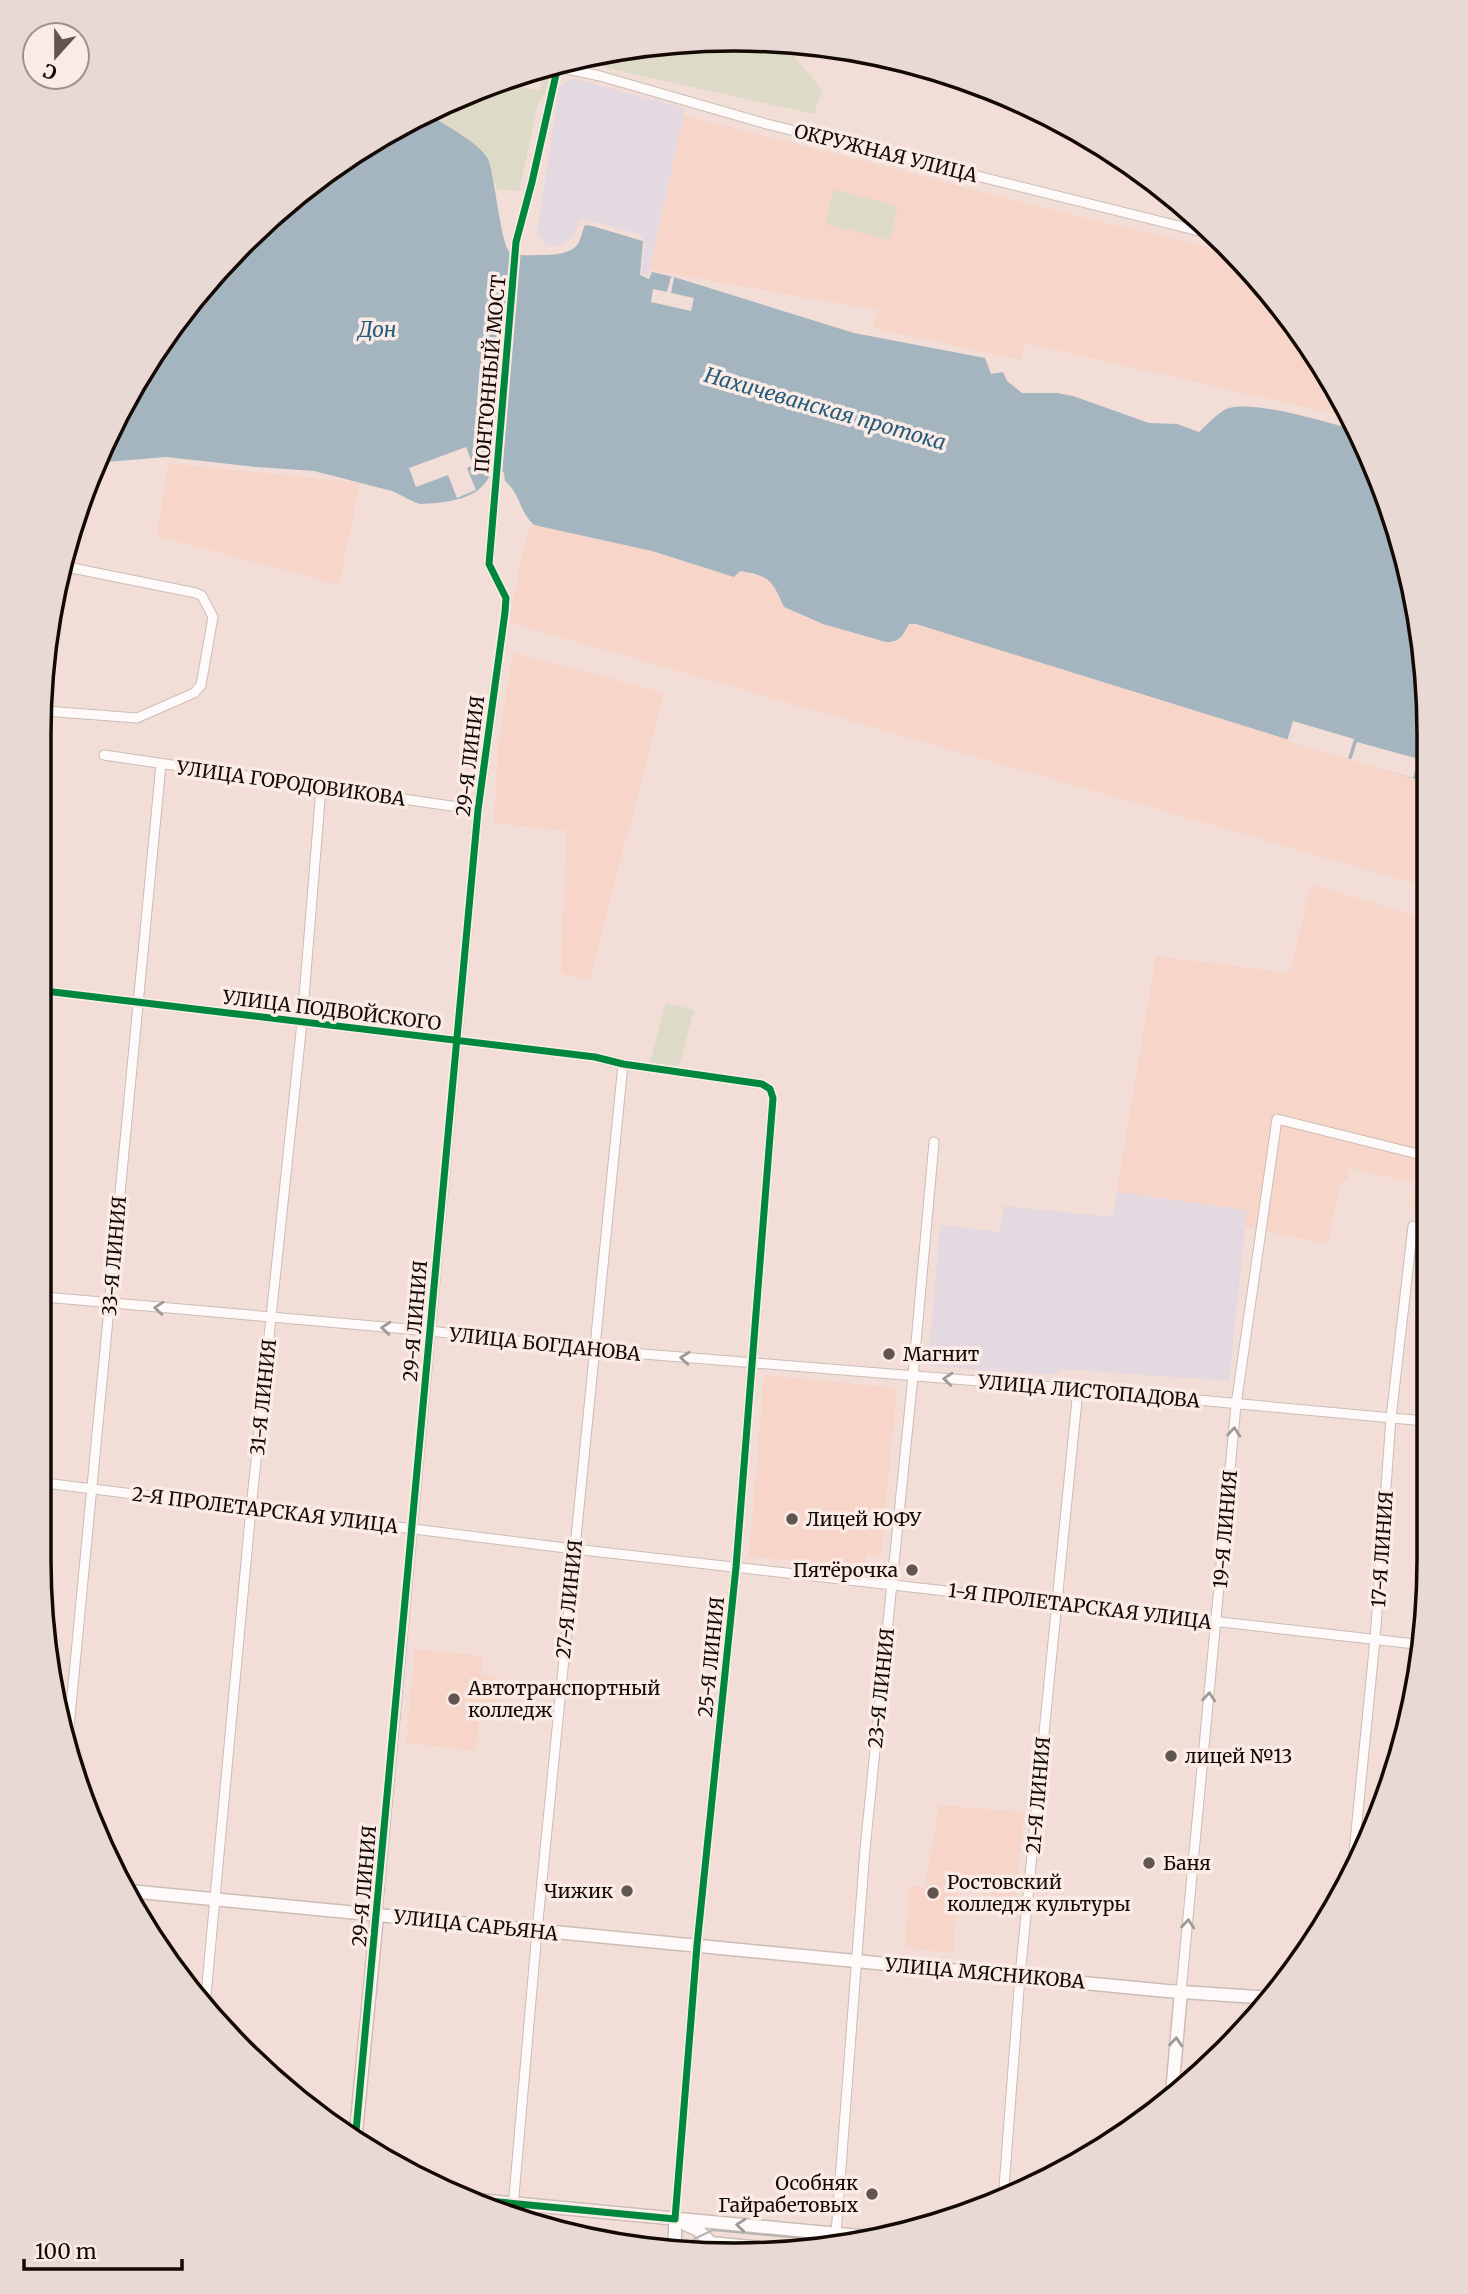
<svg xmlns="http://www.w3.org/2000/svg" width="1468" height="2294" font-family="Merriweather,serif">
<style>
.commercial{fill:#e4d8e1}
.built{fill:#f7d6c9}
.green{fill:#dddac7}
.water{fill:#a4b5c0}
.pier{fill:#f2ded6}
.lines{fill:none;stroke-linecap:round;stroke-linejoin:round}
.street-casing{stroke:#ccbdb7;stroke-width:11}
.secondary-casing{stroke:#ccbdb7;stroke-width:15}
.street{stroke:#fdfaf9;stroke-width:9}
.secondary{stroke:#fdfaf9;stroke-width:12}
.tram{stroke:#b7b3b1;stroke-width:2}
.cycleway-casing{stroke:#faebe6;stroke-width:11}
.cycleway{stroke:#00873e;stroke-width:7}
.oneway{stroke:#a09a97}
.poi-dot{fill:#62544e;stroke:#faebe6;stroke-width:2.5}
.labels{text-anchor:middle;stroke-width:7;stroke-linejoin:round;paint-order:stroke}
.street-label{font-size:19px;fill:#140905;stroke:#faebe6}
.poi-label{font-size:19px;fill:#140905;stroke:#faebe6;text-anchor:start}
.water-label{font-size:21px;font-style:italic;fill:#255e7c;stroke:#faebe6}
.rim{fill:none;stroke:#140905;stroke-width:3.5}
</style>
<rect width="100%" height="100%" fill="#f2ded6"/>
<path class="commercial" d="M571,78L685,108L648,276L641,274L645,243L640,234L580,218L574,236L558,247L547,245L537,234L559,87Z
M1117,1192L1247,1210L1229,1381L1062,1369L1053,1375L928,1366L940,1225L1000,1232L1004,1206L1113,1217Z"/>
<path class="built" d="M684,115L1048,209L1232,253L1286,310L1353,418L1026,343L1020,360L873,328L877,310L650,270Z
M168,463L360,483L339,585L157,536Z
M534,525L652,551L734,577L740,571L758,576L774,583L800,615L823,624L885,642H894L900,640L909,624H916L1428,783L1427,887L508,622L528,530Z
M513,652L664,693L590,979L561,974L566,831L494,823L498,747Z
M1311,884L1427,919L1426,1213L1412,1210L1414,1183L1349,1168L1347,1179L1340,1183L1328,1244L1245,1227L1246,1210L1117,1192L1156,956L1289,973Z
M764,1375L897,1388L881,1556L866,1554L865,1569L749,1556Z
M415,1649L483,1656L481,1675L499,1678L497,1703H480L476,1751L406,1743Z
M939,1805L1024,1812L1015,1905L992,1903L973,1885L959,1884L953,1953L905,1948L909,1900L907,1899L908,1886L925,1887Z"/>
<path class="green" d="M688,40L783,43L822,90L814,114L606,68L597,55Z
M835,47L957,75L1064,123L839,52Z
M552,63L545,94L538,104L519,191L497,189L486,158L462,135L424,112L499,83L540,91L546,65Z
M833,190L898,206L890,240L825,224Z
M666,1003L694,1010L678,1070L650,1063Z"/>
<path class="water" d="M424,112C440,122 480,143 488,159C495,176 501,246 510,252C518,257 533,255 542,255C552,255 571,254 577,245C581,240 582,231 585,225L592,226L643,241L640,275L649,279L652,272L674,277L854,333L985,358L991,374L1003,372L1007,381L1022,393H1057L1073,396L1149,423L1177,424L1199,432C1207,425 1219,411 1229,408C1259,401 1324,422 1355,430L1360,433L1406,554L1428,689V783L916,624H909C902,636 901,642 886,642L823,624L784,607C772,580 770,576 740,571L734,577L652,551L534,525C520,513 520,493 505,481L504,472L494,470L491,472C482,500 446,503 420,504C410,501 402,495 392,491L314,471L257,467L166,457L95,463L110,427L211,276L310,182Z"/>
<path class="pier" d="M671,277H674L671,293L694,298L691,311L651,302L653,289L667,292Z
M466,447L473,465L467,468L476,490L457,498L448,475L416,487L409,468Z
M1293,721L1354,739L1348,759L1287,741Z
M1357,742L1419,759L1413,778L1351,760Z"/>
<g class="lines">
<defs>
<path id="street" d="M558,67L600,76L763,123L1215,235
M45,711L137,718L194,693L201,685L213,617L202,596L196,593L62,566
M104,755L478,810
M45,991L595,1057L623,1064L762,1084L770,1089L773,1098L736,1567L697,1945L675,2219
M45,1297L430,1331L594,1350L1078,1389L1425,1421
M45,1483L574,1549L1424,1645
M67,1748L161,764
M1352,1873L1375,1639L1391,1418L1413,1226
M377,1916L478,810L505,612L506,598L489,564L516,242L532,182L559,61
M1181,1992L1236,1405L1277,1119L1426,1156
M205,2006L251,1508L302,1022L321,788
M1003,2201L1020,1976L1078,1389
M512,2219L537,1931L623,1064
M836,2234L865,1849L913,1376L934,1142"/>
<path id="secondary" d="M129,1891L1167,1991L1273,1998
M1172,2093L1181,1992
M355,2142L377,1916
M467,2199L882,2238
M685,2224L698,2230L711,2243
M711,2243L792,2251
M675,2251V2219
M699,2254L711,2243"/>
</defs>
<use href="#street" class="street-casing"/>
<use href="#secondary" class="secondary-casing"/>
<use href="#street" class="street"/>
<use href="#secondary" class="secondary"/>
<path class="tram" d="M683,2253L694,2239L713,2230L855,2243"/>
<defs>
<path id="cycleway" d="M45,991L595,1057L623,1064L762,1084L770,1089L773,1098L736,1567L697,1945L675,2219L467,2199
M355,2142L478,810L505,612L506,598L489,564L516,242L532,182L559,61"/>
</defs>
<use href="#cycleway" class="cycleway-casing"/>
<use href="#cycleway" class="cycleway"/>
</g>
<defs><path id="oneway-chevron" d="M-2-3.5L2.5 0L-2 3.5" fill="none" stroke-width="1.6" stroke-linecap="round" stroke-linejoin="round" transform="scale(1.75)"/></defs>
<g class="oneway">
<use href="#oneway-chevron" transform="translate(159 1308) rotate(-175)"/>
<use href="#oneway-chevron" transform="translate(386 1328) rotate(-175)"/>
<use href="#oneway-chevron" transform="translate(685 1358) rotate(-175)"/>
<use href="#oneway-chevron" transform="translate(948 1379) rotate(-175)"/>
<use href="#oneway-chevron" transform="translate(1234 1432) rotate(-85)"/>
<use href="#oneway-chevron" transform="translate(1209 1697) rotate(-85)"/>
<use href="#oneway-chevron" transform="translate(1188 1924) rotate(-85)"/>
<use href="#oneway-chevron" transform="translate(1176 2042) rotate(-85)"/>
<use href="#oneway-chevron" transform="translate(741 2225) rotate(-175)"/>
</g>
<g class="poi-dot">
<circle cx="889" cy="1354" r="7"/>
<circle cx="792" cy="1519" r="7"/>
<circle cx="912" cy="1570" r="7"/>
<circle cx="454" cy="1699" r="7"/>
<circle cx="1171" cy="1756" r="7"/>
<circle cx="1149" cy="1863" r="7"/>
<circle cx="627" cy="1891" r="7"/>
<circle cx="933" cy="1893" r="7"/>
<circle cx="872" cy="2194" r="7"/>
</g>
<g class="labels">
<g class="street-label">
<text transform="translate(886 153) rotate(14)" y="7">ОКРУЖНАЯ УЛИЦА</text>
<text transform="translate(490 374) rotate(-85)" y="7">ПОНТОННЫЙ МОСТ</text>
<text transform="translate(470 756) rotate(-83)" y="7">29-Я ЛИНИЯ</text>
<text transform="translate(291 783) rotate(8)" y="7">УЛИЦА ГОРОДОВИКОВА</text>
<text transform="translate(332 1010) rotate(7)" y="7">УЛИЦА ПОДВОЙСКОГО</text>
<text transform="translate(114 1256) rotate(-85)" y="7">33-Я ЛИНИЯ</text>
<text transform="translate(415 1321) rotate(-85)" y="7">29-Я ЛИНИЯ</text>
<text transform="translate(545 1344) rotate(6)" y="7">УЛИЦА БОГДАНОВА</text>
<text transform="translate(1089 1391) rotate(5)" y="7">УЛИЦА ЛИСТОПАДОВА</text>
<text transform="translate(263 1397) rotate(-84)" y="7">31-Я ЛИНИЯ</text>
<text transform="translate(265 1510) rotate(7)" y="7">2-Я ПРОЛЕТАРСКАЯ УЛИЦА</text>
<text transform="translate(1225 1529) rotate(-85)" y="7">19-Я ЛИНИЯ</text>
<text transform="translate(1382 1549) rotate(-86)" y="7">17-Я ЛИНИЯ</text>
<text transform="translate(569 1599) rotate(-84)" y="7">27-Я ЛИНИЯ</text>
<text transform="translate(1080 1606) rotate(7)" y="7">1-Я ПРОЛЕТАРСКАЯ УЛИЦА</text>
<text transform="translate(711 1657) rotate(-84)" y="7">25-Я ЛИНИЯ</text>
<text transform="translate(881 1688) rotate(-84)" y="7">23-Я ЛИНИЯ</text>
<text transform="translate(1038 1795) rotate(-85)" y="7">21-Я ЛИНИЯ</text>
<text transform="translate(364 1886) rotate(-85)" y="7">29-Я ЛИНИЯ</text>
<text transform="translate(476 1925) rotate(6)" y="7">УЛИЦА САРЬЯНА</text>
<text transform="translate(985 1973) rotate(5)" y="7">УЛИЦА МЯСНИКОВА</text>
</g>
<g class="poi-label">
<text x="903" y="1361">Магнит</text>
<text x="806" y="1526">Лицей ЮФУ</text>
<text x="898" y="1577" text-anchor="end">Пятёрочка</text>
<text x="468" y="1695">Автотранспортный<tspan x="468" dy="22">колледж</tspan></text>
<text x="1185" y="1763">лицей №13</text>
<text x="1163" y="1870">Баня</text>
<text x="947" y="1889">Ростовский<tspan x="947" dy="22">колледж культуры</tspan></text>
<text x="613" y="1898" text-anchor="end">Чижик</text>
<text x="858" y="2190" text-anchor="end">Особняк<tspan x="858" dy="22">Гайрабетовых</tspan></text>
</g>
<g class="water-label">
<text x="377" y="337">Дон</text>
<text transform="translate(825 409) rotate(16)" y="7">Нахичеванская протока</text>
</g>
</g>
<path d="M0 0H1468V2294H0ZM734 51H734A683 683 0 0 1 1417 734V1560A683 683 0 0 1 734 2243H734A683 683 0 0 1 51 1560V734A683 683 0 0 1 734 51Z" fill="#e8d9d4" fill-rule="evenodd"/>
<path class="rim" d="M734 51H734A683 683 0 0 1 1417 734V1560A683 683 0 0 1 734 2243H734A683 683 0 0 1 51 1560V734A683 683 0 0 1 734 51Z"/>
<g transform="translate(56 56) rotate(201)"><circle r="33" fill="#faebe6" stroke="#9e918c" stroke-width="2"/>
<path d="M0-5L12 26L0 18L-12 26Z" fill="#62544e"/>
<text y="-10" font-size="19" font-weight="bold" text-anchor="middle" fill="#140905">С</text>
</g>
<path d="M24 2259v10h158v-10" fill="none" stroke="#140905" stroke-width="3.5"/>
<text x="35" y="2259" font-size="21" fill="#140905" stroke="#faebe6" stroke-width="5" paint-order="stroke">100 m</text>
</svg>
